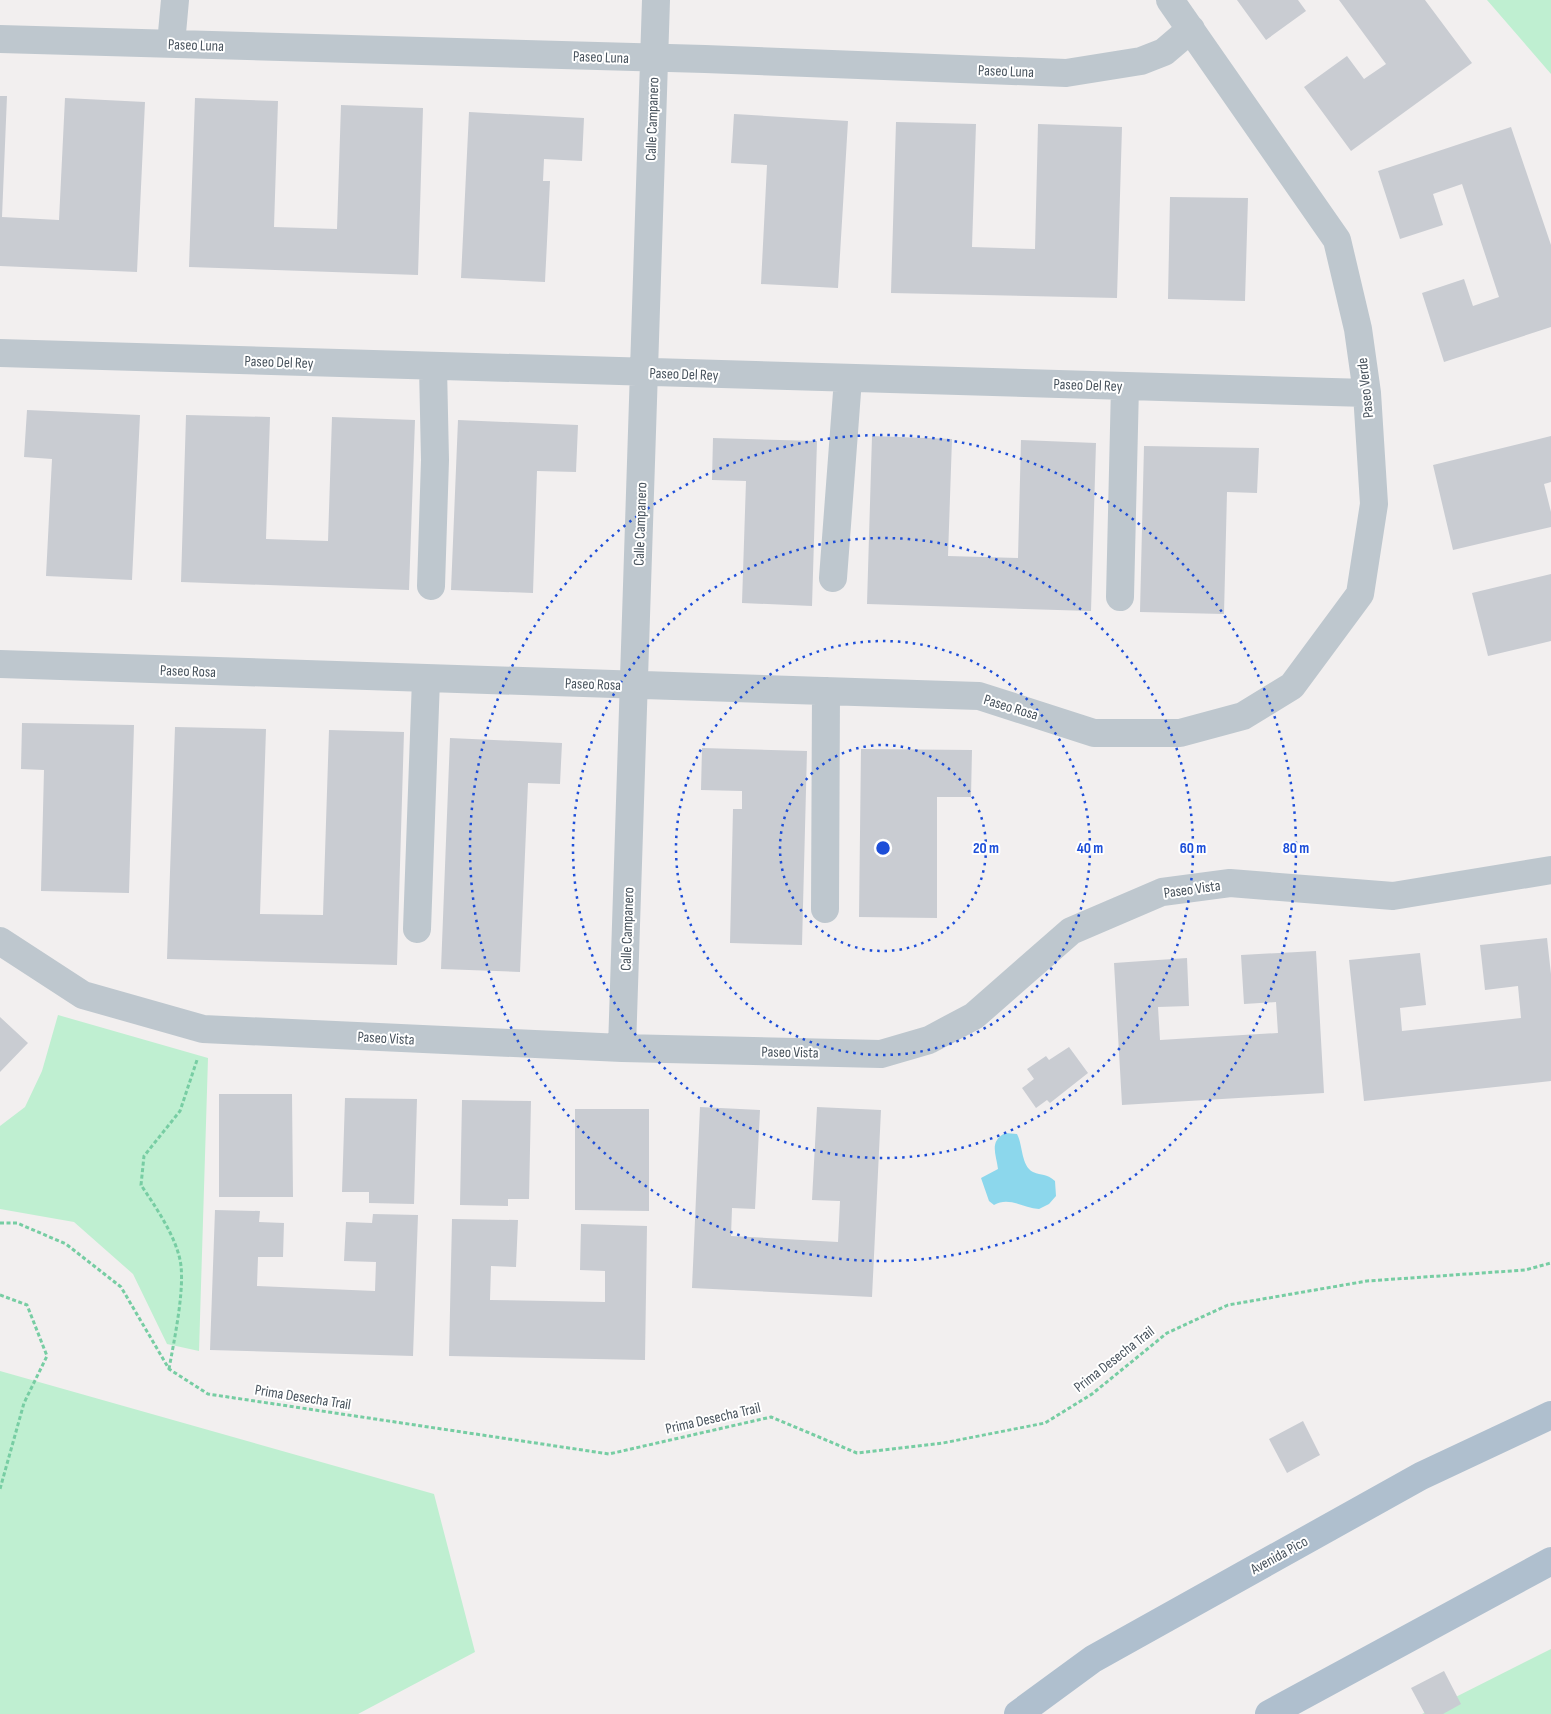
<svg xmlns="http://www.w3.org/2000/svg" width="1551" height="1714" font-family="'Sofia Sans Condensed',sans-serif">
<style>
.green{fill:#bfefd1}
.water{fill:#8cd7ec}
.building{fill:#c9ccd2}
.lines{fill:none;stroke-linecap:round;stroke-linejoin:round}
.path{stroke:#77cda3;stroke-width:3;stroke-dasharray:4 2.5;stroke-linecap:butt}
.minor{stroke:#bec7ce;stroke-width:28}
.major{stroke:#afbfce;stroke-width:28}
.ring{fill:none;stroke:#1d4ed8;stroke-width:2.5;stroke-dasharray:2.5 5}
.labels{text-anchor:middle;stroke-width:4;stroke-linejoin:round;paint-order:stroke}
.street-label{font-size:15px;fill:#48535d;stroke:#fff}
.centre{fill:#1d4ed8;stroke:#fff;stroke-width:2.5}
.ring-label{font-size:15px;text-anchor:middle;font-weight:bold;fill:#1d4ed8;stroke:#fff;stroke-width:4;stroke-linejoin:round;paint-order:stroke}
</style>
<rect width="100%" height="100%" fill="#f2efef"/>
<path class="green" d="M1487,0H1551V74Z
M58,1015L208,1058L199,1351L167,1344L133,1274L74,1222L0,1209V1126L25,1107L42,1071Z
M0,1371L434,1494L475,1652L358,1714H0Z
M1551,1649V1714H1422Z"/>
<path class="water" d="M1005,1133L1017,1134C1023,1145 1021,1166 1033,1172C1042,1176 1046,1173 1055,1181L1056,1196L1049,1204L1039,1209C1023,1208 1009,1196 994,1205L989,1201L981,1178L998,1169C996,1153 989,1142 1005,1133Z"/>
<path class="building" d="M1237,0H1298L1306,11L1266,40Z
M1339,0H1425L1472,63L1351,151L1304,87L1347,56L1364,79L1386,64Z
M0,96H7L2,217L59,220L65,98L145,102L137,272L0,266Z
M195,98L278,101L274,227L337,229L341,105L423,108L418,275L189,267Z
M469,112L584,118L582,161L544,159L543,181H550L545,282L461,278Z
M734,114L848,121L838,288L761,284L767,165L731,163Z
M896,122L976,124L972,247L1035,249L1038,124L1122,127L1117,298L891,293Z
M1511,127L1551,245V327L1444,362L1422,293L1464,279L1473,306L1499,297L1462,184L1433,194L1443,225L1400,239L1378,171Z
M1170,197L1248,198L1245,301L1168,299Z
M27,410L140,415L132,580L46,576L52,459L24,457Z
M186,415L270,417L266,539L328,541L332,417L415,420L409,590L181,582Z
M458,420L578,425L576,472L537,471L533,593L451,590Z
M872,436L952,439L948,556L1018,558L1021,440L1096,443L1091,611L867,604Z
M1551,436V482L1544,484L1551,512V527L1453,550L1433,465Z
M713,438L817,441L812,606L742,603L746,481L712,480Z
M1144,446L1259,448L1257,493L1227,492L1224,614L1140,612Z
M1551,574V641L1488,656L1472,593Z
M22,723L134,725L129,893L41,891L44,770L21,769Z
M175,727L266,729L260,914L323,915L329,730L404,732L397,965L167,959Z
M450,738L562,743L560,784L528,783L520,972L441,969Z
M702,748L807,751L802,945L730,943L733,809H742V791L701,790Z
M861,749L972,750L971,797H937V918L859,917Z
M1547,938L1551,974V1081L1364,1101L1349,960L1420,953L1426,1005L1400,1008L1402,1031L1521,1018L1518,986L1485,990L1480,945Z
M1316,951L1324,1093L1122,1105L1114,963L1187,958L1189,1006L1158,1007L1160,1040L1278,1033L1276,1002L1244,1004L1241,955Z
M0,1017L28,1043L0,1072Z
M1069,1047L1088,1073L1050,1103L1047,1100L1036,1108L1022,1088L1034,1079L1027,1069L1046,1056L1049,1060Z
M219,1094H292L293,1197H219Z
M345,1098L417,1099L414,1204L369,1203V1192H342Z
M462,1100L531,1101L529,1199H508V1206L460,1205Z
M700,1107L760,1110L755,1209L732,1208L731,1236L838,1242L840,1201L812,1200L817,1107L881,1110L872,1297L692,1288Z
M575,1109H649V1211L575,1210Z
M215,1210L260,1211L259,1222L284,1223L283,1257H258L257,1286L375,1291L376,1262L344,1261L346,1222L372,1223L373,1214L418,1215L413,1356L210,1350Z
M452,1219L518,1220L516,1267L491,1266L490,1300L605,1302V1271L580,1270L581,1224L647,1226L645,1360L449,1356Z
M1303,1421L1320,1455L1287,1473L1269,1439Z
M1444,1671L1461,1704L1443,1714H1425L1411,1688Z"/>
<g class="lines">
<path class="path" d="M0,1223H17L66,1244L121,1287L169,1369L208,1394L609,1454L771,1417L857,1453L943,1443L1045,1423L1092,1394L1167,1333L1228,1305L1367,1281L1525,1270L1551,1263
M0,1295L27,1305L47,1356L24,1403L0,1489
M169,1369C174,1341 184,1294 181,1266C178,1239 155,1206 141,1185L144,1156L180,1111L197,1060"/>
<path class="minor" d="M0,39L705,59L1066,73L1141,61L1164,52L1191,29
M171,44L175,0
M0,353L1367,393
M833,578L848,379
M431,586L435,460L433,367
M1120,597L1125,386
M0,664L979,696L1094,733H1180L1243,716L1292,686L1360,594L1374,504L1367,393L1358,329L1337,240L1170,0
M825,909L826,691
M417,929L426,679
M0,941L83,995L203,1029L622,1048L881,1054L929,1040L974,1016L1071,931L1162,892L1230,883L1393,896L1551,870
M622,1048L656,0"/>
<path class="major" d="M1018,1714L1093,1659L1421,1476L1551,1415
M1269,1714L1551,1561"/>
</g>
<g class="ring">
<circle cx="883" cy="848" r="103"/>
<circle cx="883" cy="848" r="207"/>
<circle cx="883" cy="848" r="310"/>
<circle cx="883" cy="848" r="413"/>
</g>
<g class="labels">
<g class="street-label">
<text transform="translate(196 45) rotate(2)" y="5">Paseo Luna</text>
<text transform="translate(601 57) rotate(2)" y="5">Paseo Luna</text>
<text transform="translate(1006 71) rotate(2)" y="5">Paseo Luna</text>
<text transform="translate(652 119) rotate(-88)" y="5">Calle Campanero</text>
<text transform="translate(279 362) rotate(2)" y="5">Paseo Del Rey</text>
<text transform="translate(684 374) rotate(2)" y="5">Paseo Del Rey</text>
<text transform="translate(1088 385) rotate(2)" y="5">Paseo Del Rey</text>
<text transform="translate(1365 388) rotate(-96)" y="5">Paseo Verde</text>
<text transform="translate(640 524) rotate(-88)" y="5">Calle Campanero</text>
<text transform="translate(188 671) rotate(2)" y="5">Paseo Rosa</text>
<text transform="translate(593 684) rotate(2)" y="5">Paseo Rosa</text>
<text transform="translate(1011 707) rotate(17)" y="5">Paseo Rosa</text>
<text transform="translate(1192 889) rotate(-8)" y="5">Paseo Vista</text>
<text transform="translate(627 929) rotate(-88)" y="5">Calle Campanero</text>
<text transform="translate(386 1038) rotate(3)" y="5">Paseo Vista</text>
<text transform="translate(790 1052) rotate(1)" y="5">Paseo Vista</text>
<text transform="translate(1114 1359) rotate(-38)" y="5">Prima Desecha Trail</text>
<text transform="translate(303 1397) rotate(9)" y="5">Prima Desecha Trail</text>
<text transform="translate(713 1418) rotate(-13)" y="5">Prima Desecha Trail</text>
<text transform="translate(1279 1555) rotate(-29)" y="5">Avenida Pico</text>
</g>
</g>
<circle cx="883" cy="848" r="8" class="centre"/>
<g class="ring-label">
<text x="986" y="853">20 m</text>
<text x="1090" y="853">40 m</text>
<text x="1193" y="853">60 m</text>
<text x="1296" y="853">80 m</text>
</g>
</svg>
